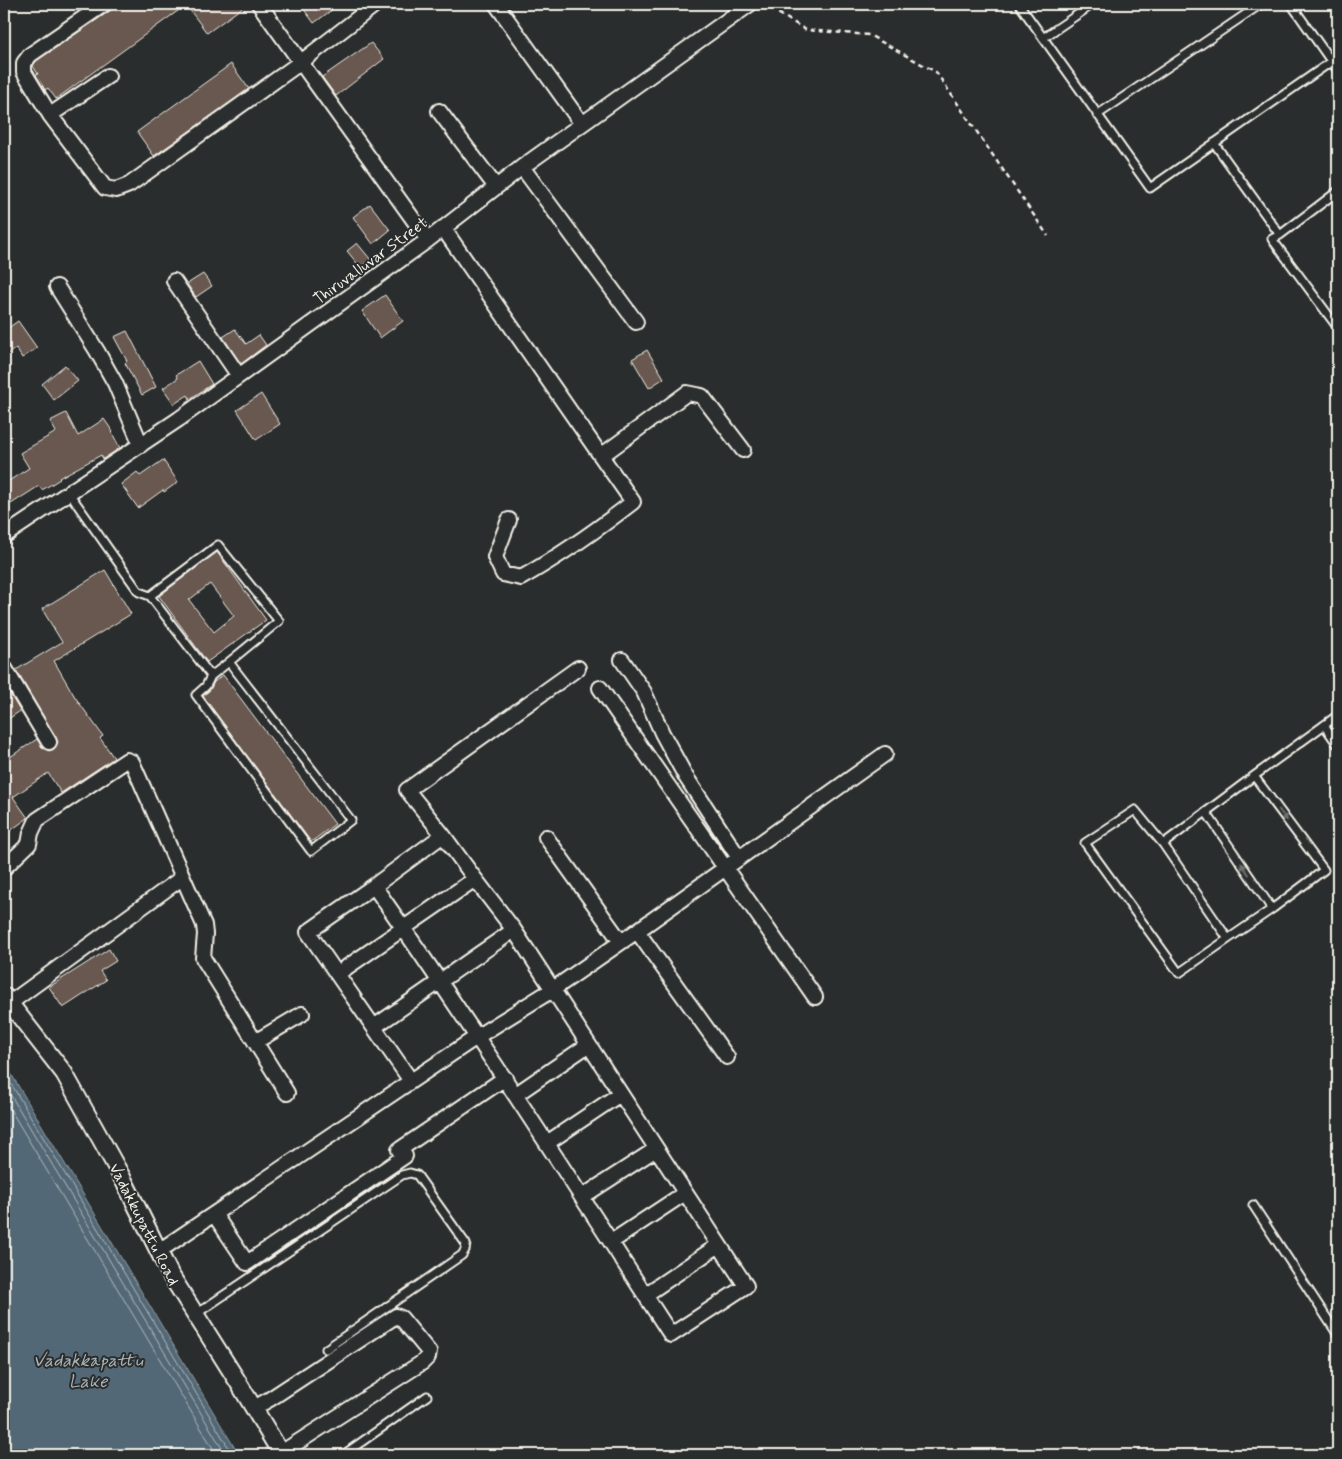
<svg xmlns="http://www.w3.org/2000/svg" width="1342" height="1459" font-family="Mynerve,sans-serif">
<style>
.water{fill:#526776;stroke:#939ea4}
.lines{fill:none;stroke-linecap:round;stroke-linejoin:round}
.shore{stroke:#b3baba;stroke-width:1}
.building{fill:#67584f;stroke:#f4f1e8;fill-rule:evenodd}
.service-casing{stroke:#f4f1e8;stroke-width:11}
.minor-casing{stroke:#f4f1e8;stroke-width:18}
.tertiary-casing{stroke:#f4f1e8;stroke-width:20}
.path{stroke:#f4f1e8;stroke-width:2.5;stroke-dasharray:5 4;stroke-linecap:butt}
.service{stroke:#2a2d2e;stroke-width:7}
.minor{stroke:#2a2d2e;stroke-width:14}
.tertiary{stroke:#2a2d2e;stroke-width:16}
.oneway{fill:#71726f}
.labels{text-anchor:middle;stroke-width:4;stroke-linejoin:round;paint-order:stroke}
.street-label{font-size:16px;fill:#f4f1e8;stroke:#2a2d2e}
.water-label{font-size:18px;font-style:italic;fill:#abb3b5;stroke:#2a2d2e}
</style>
<rect width="100%" height="100%" fill="#2a2d2e"/>
<filter id="ink" filterUnits="userSpaceOnUse"><feTurbulence type="fractalNoise" baseFrequency=".02" numOctaves="2"/><feDisplacementMap in="SourceGraphic" scale="10" xChannelSelector="R" yChannelSelector="G"/><feConvolveMatrix kernelMatrix="1 2 1 2 8 2 1 2 1" color-interpolation-filters="sRGB"/></filter>
<g filter="url(#ink)">
<path class="water" d="M4,1062L239,1455H4Z"/>
<g class="lines">
<path class="shore" d="M4,1072L233,1455
M4,1084L226,1455
M4,1099L217,1455"/>
</g>
<path class="building" d="M120,4H247L207,33L186,5L56,99L48,88L45,90L36,75L38,74L33,66L36,61Z
M300,4H340L314,23Z
M371,43L384,59L336,96L322,77Z
M231,64L249,89L154,156L137,132Z
M370,204L390,230L373,244L353,217Z
M357,243L371,260L361,268L347,251Z
M203,274L212,286L196,297L187,284Z
M385,295L403,321L380,338L362,311Z
M18,321L37,348L22,358L16,348L4,357V331Z
M235,329L246,344L259,335L266,345L241,364L223,337Z
M127,331L156,387L142,395L125,363L127,361L114,337Z
M647,350L664,378L649,388L632,359Z
M198,361L212,384L190,399L188,395L174,404L163,388L178,378L176,375Z
M65,365L78,381L54,400L42,384Z
M261,394L280,424L256,440L237,410Z
M66,413L78,436L104,419L113,432L112,433L120,448L103,459L101,455L59,478L60,479L42,490L39,486L11,504L4,492V484L29,468L20,453L56,432L50,421Z
M163,460L178,482L164,492L163,490L138,508L121,484L137,472L140,476Z
M217,552L266,620L207,662L159,596ZM210,584L234,616L214,632L189,600Z
M105,570L131,614L54,661L75,697L103,736L100,738L114,758L61,793L48,773L13,797L28,818L4,835V761L37,739L42,747L49,751L54,749L58,742L56,738L16,670L62,642L42,609Z
M223,675L335,824L311,842L203,696L210,690L214,682Z
M4,684L20,711L4,722Z
M109,949L116,961L100,971L106,980L63,1008L49,987Z"/>
<g class="lines">
<defs>
<path id="service" d="M1019,4L1150,188L1338,57
M1291,4L1338,71
M1043,38L1093,4
M1097,115L1261,4
M1214,143L1280,235L1338,191
M1280,235L1272,239L1338,328
M69,493L139,592L150,596L218,545L279,621L229,662L351,820L311,851L196,695L206,686L211,676L229,662
M150,596L211,676
M1324,725L1338,745
M1135,810L1163,844L1228,939L1179,973L1085,843Z
M1206,812L1272,909
M1163,844L1254,776L1338,715
M1228,939L1272,909L1324,870L1254,776
M1253,1205L1338,1335
M196,1314L402,1175L410,1173L417,1175L466,1244L465,1250L462,1255L326,1349
M343,1455L427,1396"/>
<path id="minor" d="M104,4L30,55L24,63V72L50,115L105,188L116,190L129,185L301,62L376,4
M259,4L428,240
M496,4L582,124
M439,111L496,187
M50,115L108,76
M522,167L636,322
M443,228L601,456L687,393L702,396L743,450
M174,281L239,376
M57,287L97,351L115,383L141,445
M509,520L495,557L503,574L521,578C560,556 597,530 633,502L601,456
M4,536L179,419L428,240L522,167L750,4
M622,660L644,692L662,733L686,777L739,858
M4,667L49,742
M600,688L815,997
M443,835L407,790L578,668
M546,837L621,942
M4,868L29,844L31,833L37,820L127,760L132,762L204,925L205,934L203,958L287,1093
M374,886L308,932L411,1081
M637,931L727,1057
M337,974L475,879L514,930L746,1286L671,1335C573,1184 477,1033 374,886L443,835L475,879
M10,1003L183,877
M374,1027L514,930
M255,1042L302,1014
M515,1095L588,1045
M547,1143L620,1094
M582,1197L656,1149
M214,1214L247,1263L405,1156L399,1150L505,1078
M611,1242L685,1193
M159,1251L478,1036L552,990L637,931L885,754
M645,1295L719,1245
M254,1408L270,1399L396,1316L401,1318L429,1352L428,1357L423,1362L281,1453"/>
<path id="tertiary" d="M4,996L64,1073L124,1181L170,1274L238,1382L282,1455"/>
</defs>
<use href="#service" class="service-casing"/>
<use href="#minor" class="minor-casing"/>
<use href="#tertiary" class="tertiary-casing"/>
<path class="path" d="M763,4L806,30L869,35L936,72L1048,236"/>
<use href="#service" class="service"/>
<use href="#minor" class="minor"/>
<use href="#tertiary" class="tertiary"/>
</g>
<defs><path id="oneway-solid" d="M-6-.8H1V-3.2L6.5 0L1 3.2V.8H-6Z" transform="scale(1.25)"/></defs>
<g class="oneway">
<use href="#oneway-solid" transform="translate(1283 815) rotate(53)"/>
<use href="#oneway-solid" transform="translate(1245 869) rotate(-125)"/>
</g>
</g>
<g class="labels">
<g class="street-label">
<text transform="translate(370 260) rotate(-36)" y="6">Thiruvalluvar Street</text>
<text transform="translate(145 1224) rotate(63)" y="6">Vadakkupattu Road</text>
</g>
<g class="water-label">
<text x="88" y="1366">Vadakkapattu<tspan x="88" dy="21">Lake</tspan></text>
</g>
</g>
<rect width="1342" height="1459" fill="none" stroke="#2a2d2e" stroke-width="20"/>
<rect x="10" y="10" width="1322" height="1439" fill="none" stroke="#f4f1e8" stroke-width="2" filter="url(#ink)"/>
</svg>
